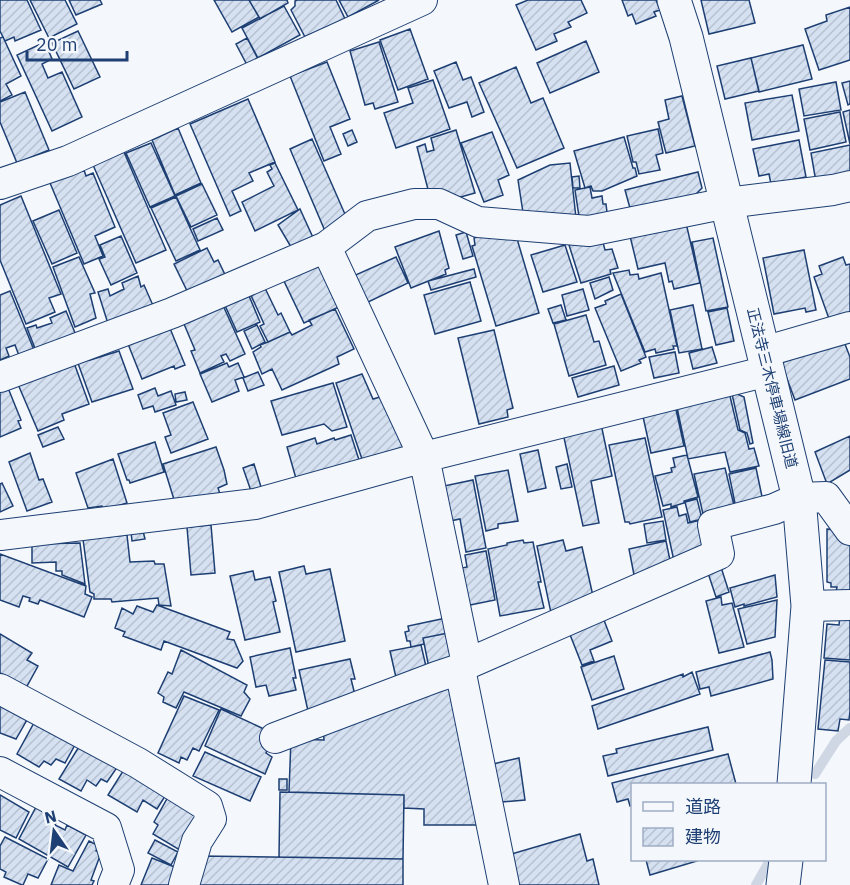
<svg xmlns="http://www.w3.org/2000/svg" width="850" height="885" font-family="'IBM Plex Sans','Noto Sans JP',sans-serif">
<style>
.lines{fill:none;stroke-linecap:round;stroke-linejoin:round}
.stream{stroke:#cfd7e4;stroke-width:10}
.building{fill:url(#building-hatch);stroke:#1d3f73;stroke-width:1.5}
.minor-casing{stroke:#1d3f73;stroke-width:32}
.tertiary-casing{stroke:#1d3f73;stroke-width:35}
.minor{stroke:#f4f7fb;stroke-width:30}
.tertiary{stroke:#f4f7fb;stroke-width:33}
.labels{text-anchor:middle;stroke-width:4.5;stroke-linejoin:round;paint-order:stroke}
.street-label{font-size:15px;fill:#1d3f73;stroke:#f4f7fb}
</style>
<defs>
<pattern id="building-hatch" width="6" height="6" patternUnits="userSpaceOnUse" patternTransform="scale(1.5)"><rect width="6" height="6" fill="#d5e0f0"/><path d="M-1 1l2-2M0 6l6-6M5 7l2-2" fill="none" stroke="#b6c1d1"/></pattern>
</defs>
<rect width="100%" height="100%" fill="#f4f7fb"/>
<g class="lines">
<path class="stream" d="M815,774L836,741L850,728
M756,885L768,864"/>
</g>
<path class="building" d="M0,0H27L41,30L15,41L14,37L5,41L0,31Z
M30,0H65L77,24L49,38Z
M69,0H100L102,4L76,15Z
M214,0H249L259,17L232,32Z
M249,0H287L288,3L260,19Z
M297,0H336L346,21L306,39L291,10L295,6V1Z
M339,0H379L348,17Z
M528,0H581L587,13L568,22L571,27L554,34L557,41L536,50L516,5Z
M622,0H656L660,10L654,12L656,16L636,24L632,14L628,16Z
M701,0H749L755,23L709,34Z
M284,6L300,35L258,58L242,28Z
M850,7V60L819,70L805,29L827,21L826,15Z
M410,29L428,79L398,90L380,40Z
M78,31L100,77L74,89L52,43Z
M3,37L21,76L6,84L12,95L0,101V38Z
M247,38L258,59L247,65L236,44Z
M586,41L599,72L550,93L537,63Z
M45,42L52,59L42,64L48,78L62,72L82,117L52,131L17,55Z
M379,42L398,102L375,109L373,103L365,105L350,51Z
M803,45L812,79L759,92L751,58Z
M751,58L759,91L725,99L717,66Z
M327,62L350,119L330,127L341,154L324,161L290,76Z
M456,62L463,80L471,77L484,112L472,117L467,102L449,108L434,71Z
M516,67L531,103L543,98L564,148L517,168L479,83Z
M433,80L450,129L396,148L384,113L413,103L408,88Z
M850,81V104L848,105L842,83Z
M836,82L841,110L804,116L799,89Z
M25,92L49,150L17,163L0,122V102Z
M792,95L799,131L752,140L745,103Z
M682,96L695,146L666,153L658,122L669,119L665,100Z
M248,99L275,162L249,173L253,181L232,191L241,211L230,216L190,124Z
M850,110V144L843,112Z
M840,112L846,142L810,150L804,119Z
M178,128L201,183L175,195L152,140Z
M658,129L663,153L656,155L660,170L639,174L636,162H633L627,136Z
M352,130L357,142L348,146L343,134Z
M456,130L475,193L450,200L431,201L417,147L425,144L427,152L434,150L431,138Z
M492,132L509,175L498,180L503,195L484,202L461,143Z
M624,137L633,168H635L637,176L602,191H593L591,186L585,188L574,151Z
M312,139L348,221L325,231L290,149Z
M799,140L806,177L771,184L769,174L759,176L753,149Z
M151,143L175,196L150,207L126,153Z
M850,145V175L816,182L811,153Z
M124,152L166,250L136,263L93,165Z
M275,163L298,210L255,231L242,202L274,186L267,172L272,169L270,165Z
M570,163L576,218L524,219L518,180L550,165Z
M84,170L86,176L93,173L115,227L95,236L103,256L84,264L50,183Z
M698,172L702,188L695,195L633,219L625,190Z
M579,176L580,188H573L572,177Z
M202,184L217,215L191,227L176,196Z
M590,187L592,198L602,196L603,204H606L608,221L580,223L575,190Z
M21,196L61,294L49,298L55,312L26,324L0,260V205Z
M176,197L200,250L176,261L151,208Z
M300,209L315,242L294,252L278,225Z
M59,210L77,253L52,264L33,221Z
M217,218L223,230L198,241L193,229Z
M686,223L700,283L674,289L672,281L669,282L665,263L638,269L630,236Z
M439,231L449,268L445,270L446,274L411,288L395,247Z
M466,232L473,256L463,259L456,235Z
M495,232H515L539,313L496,326L472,246L475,245L474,238Z
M121,236L137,273L111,285L99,259L105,257L100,245Z
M713,238L728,307L706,311L692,242Z
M602,239L605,250L612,249L618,268L610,270L611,274L581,283L569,245L583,240Z
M565,245L577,282L543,292L531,255Z
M207,248L214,262L218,260L228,281L191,299L174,264Z
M804,250L816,310L806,312L805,308L774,314L763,258Z
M79,257L95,293L90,294L96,318L75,327L53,267Z
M396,257L408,283L364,304L351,277Z
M843,257L846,265L850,264V320L832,327L814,277L822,274L819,266Z
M320,262L341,306L304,323L283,279Z
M474,269L476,277L431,290L428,281Z
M629,270L630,275L638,274L639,279L661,273L677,346H673L674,349L656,353L655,349L645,352L613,273Z
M138,276L141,287L144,285L155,310L110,330L98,292L108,289L110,296L124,289L122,283Z
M609,277L613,290L595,299L590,283Z
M470,282L481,321L435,334L424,295Z
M263,284L278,315L281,313L290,332L268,342L260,326L264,324L249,291Z
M583,289L589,310L567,316L562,295Z
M10,291L36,355L21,361L15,345L6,348L9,356L0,360V295Z
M247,291L260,322L237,332L223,301Z
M621,294L646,357L639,360L641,363L621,371L595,308L606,304L605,301Z
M221,301L245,354L230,361L226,354L221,356L224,362L200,373L191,351L195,350L184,324L194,320L192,314Z
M561,305L566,320L553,323L548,309Z
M693,305L702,349L679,353L670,310Z
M727,308L734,341L716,345L708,312Z
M335,309L354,349L337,357L339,364L282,390L272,369L262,374L253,352L261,347L260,345L268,342L290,332L292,335L312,325L309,320Z
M66,311L78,340L38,356L27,328L36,325L37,328L52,323L50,318Z
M586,315L594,342L599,341L606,365L569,376L554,324Z
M167,321L185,365L175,369L174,366L142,379L126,339Z
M257,325L265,342L252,349L244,331Z
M494,330L513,408L507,410L508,417L479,424L458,338Z
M843,339L850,357V379L795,400L781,363Z
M712,347L717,363L693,369L689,353Z
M86,351L90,360L119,351L133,389L92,402L75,355Z
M675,352L679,373L654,378L649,357Z
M73,360L89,404L62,414L64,420L38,431L17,382Z
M227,363L229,367L238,363L244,377L235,380L239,391L212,402L200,374Z
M614,366L619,385L578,397L572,378Z
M258,372L264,385L248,391L243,378Z
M362,374L373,399L387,395L411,445L363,462L336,383Z
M6,383L21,420L18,421L21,428L0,437V385Z
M333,383L347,427L332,431L324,424L282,435L271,401Z
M155,388L158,396L171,391L176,405L155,412L153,406L143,409L138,395Z
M185,392L187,400L176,402L175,394Z
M729,392L738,430L745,433L749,449L754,448L759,466L730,472L725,452L688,459L676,403Z
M735,393L744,397L753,443L750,444L747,433L740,430L732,394Z
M193,402L208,439L171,453L165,437L171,435L163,413Z
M675,405L684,446L651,453L642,412Z
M601,424L612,476L591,481L599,523L583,526L563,433Z
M58,427L64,439L43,447L38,435Z
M351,435L360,463L297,482L287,447L315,438L317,444L334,438L335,440Z
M850,436V470L827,484L815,452Z
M645,438L662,517L630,524L629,522H625L609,445Z
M155,442L164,472L130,483L129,480H127L118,454Z
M216,447L224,470L227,484L218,488L220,494L176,506L163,464Z
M538,450L546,488L528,492L520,454Z
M30,453L39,480L43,479L52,502L27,511L9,462Z
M687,455L698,497L684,501V503L671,507V504L663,506L655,476L672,472L671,468L675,467L673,458Z
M113,459L127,503L104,510L102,506L88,508L76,473Z
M254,464L261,487L251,491L243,468Z
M567,464L572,487L561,489L556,467Z
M725,468L737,518L705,523L694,474Z
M756,468L765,511L738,518L729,474Z
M508,470L518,521L498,524V528L486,531L475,476Z
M473,480L486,548L466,552L460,519L445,522L439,487Z
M2,483L13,506L0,512V484Z
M697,499L702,519L690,522L685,502Z
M677,507L679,516L686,514L688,523L701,520L708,554L674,561L663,510Z
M663,521L666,540L647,543L644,524Z
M211,525L215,573L191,575L187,527Z
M827,529L841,530L850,542V591L836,592L837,587H831V583L827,582Z
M143,531L145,539L132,541L131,532Z
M127,535L130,562L154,561L155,564H164L171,606L159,605L158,598L112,602L111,599H94V594L90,592L83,539Z
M523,540L524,543L533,542L541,582H538L544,608L500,616L488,549L507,545V543Z
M563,540L566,551L582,547L595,605L551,613L537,546Z
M666,541L672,570L635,580L629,549Z
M80,543L85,584L62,575V571H56V562L32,563V544Z
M486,551L495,600L460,607L453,570L467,567L465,555Z
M0,554L86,586L85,594L92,597L84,617L40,600L38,604L29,601L30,598L23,596L19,607L0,600Z
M719,561L729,592L716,597L706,567Z
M304,566L306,574L330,569L345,641L296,652L279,572Z
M253,571L255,580L270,577L276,601L273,602L280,632L245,640L230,576Z
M775,575L777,597L744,606V604L735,607L730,588Z
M721,597L722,605L732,603L744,647L719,653L706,601Z
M777,600L775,637L747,644L738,609Z
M157,605L230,632L227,639L234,640L243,661L237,668L164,641L161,650L123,636L125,632L115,628L122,608L133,614L137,606L153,612Z
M602,615L612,641L590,650L594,661L582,665L569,632Z
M840,616L850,617V660L824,658L827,624L839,625Z
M451,617L453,632L423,638L424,644L411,647L410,641H407L405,632L409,631L408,626Z
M453,632L459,662L430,673L423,638Z
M0,634L32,653L27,660L38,666L26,688L0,673Z
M421,645L428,675L397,682L390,651Z
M290,648L296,678H293L296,690L269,696L266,685L256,687L250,657Z
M181,650L247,685L244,692L250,699L241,716L184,692L176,708L163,702L164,697L158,693L168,672L172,674Z
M770,652L772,660L773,679L711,696L709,687L700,689L696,672Z
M614,656L624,689L592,700L581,667Z
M350,659L355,679H351L356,699L308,711L299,670Z
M825,660L850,662V711L849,720L840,719L838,731L818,729Z
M692,672L700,694L598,729L592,706L683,674V677Z
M454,681L479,825H424V809L404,808V795L289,792L291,739L324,740L323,728Z
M184,696L219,710L199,751L193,748L187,760L181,757L179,763L158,753Z
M0,704L28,718L16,739L0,733Z
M221,709L264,729L269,747L266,753L272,757L265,774L205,746Z
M35,721L76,743L65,763L56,759L51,765L44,761L39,767L17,754Z
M708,727L713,750L608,776L603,756L617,753L616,749Z
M80,745L118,766L107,782L101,779L96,786L87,780L81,791L59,779Z
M205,752L261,777L250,801L193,776Z
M728,754L736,784H632V805L630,806L628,799L617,802L612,783Z
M519,758L525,800L491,803L484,766Z
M125,768L167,793L157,809L143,800L137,812L108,795Z
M279,779H287V790H279Z
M280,792L404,795L403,859L279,857Z
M0,795L29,812L16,838L0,830Z
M168,797L197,812L183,852L153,834L158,825L154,822Z
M36,807L58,819L55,825L65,830L67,825L86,835L68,867L19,839Z
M580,834L587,861L593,859L599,885H512L508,855Z
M5,837L48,859L38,878L28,874L23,885H22L4,877L6,872L0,869V846Z
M155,840L178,852L171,865L148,853Z
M89,841L99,846L96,851L101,853L91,880L94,881L92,885H51L59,865L73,871Z
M198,856L403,859V885H198Z
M152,858L177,868L170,885H141Z
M646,860H697V861L650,875Z"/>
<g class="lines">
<defs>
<path id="minor" d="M0,184L68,161L422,0
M326,247L367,216L414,204H439L478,222L589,231L727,203L833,190L850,186
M763,352L850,327
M0,377L172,313L326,247L424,457L467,664
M0,535L255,504L424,457L768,371
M808,606L850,605
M460,669L504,885
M0,689L138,763L207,806L211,819L197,841L184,885
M275,738L436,677L460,669L467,664L719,554L713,525L774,509L799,498L826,497L850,530
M0,772L106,828L119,870L113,885"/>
<path id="tertiary" d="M674,0L686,37L799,498L808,606L794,784
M783,885L786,860"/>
</defs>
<use href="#minor" class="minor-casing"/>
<use href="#tertiary" class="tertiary-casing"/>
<use href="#minor" class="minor"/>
<use href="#tertiary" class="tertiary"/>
</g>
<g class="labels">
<g class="street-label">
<text transform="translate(772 388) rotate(76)" y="5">正法寺三木停車場線旧道</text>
</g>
</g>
<rect x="631" y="783" width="195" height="78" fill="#f4f7fb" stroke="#9eadc5" stroke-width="1.5"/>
<rect x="643" y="802" width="30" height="9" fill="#f4f7fb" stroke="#9eadc5" stroke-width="1.5"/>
<text x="685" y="813" font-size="18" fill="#1d3f73">道路</text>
<rect x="643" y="828" width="30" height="18" fill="url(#building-hatch)" stroke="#9eadc5" stroke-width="1.5"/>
<text x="685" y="843" font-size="18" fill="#1d3f73">建物</text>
<g transform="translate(54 831) rotate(346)" stroke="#f4f7fb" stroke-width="4.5" paint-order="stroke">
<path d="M0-4.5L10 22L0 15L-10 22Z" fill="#1d3f73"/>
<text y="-9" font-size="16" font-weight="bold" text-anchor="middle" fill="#1d3f73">N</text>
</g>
<path d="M27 51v9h100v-9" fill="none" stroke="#1d3f73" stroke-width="3"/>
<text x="36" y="51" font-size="18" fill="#1d3f73" stroke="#f4f7fb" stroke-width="4.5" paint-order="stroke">20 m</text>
</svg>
